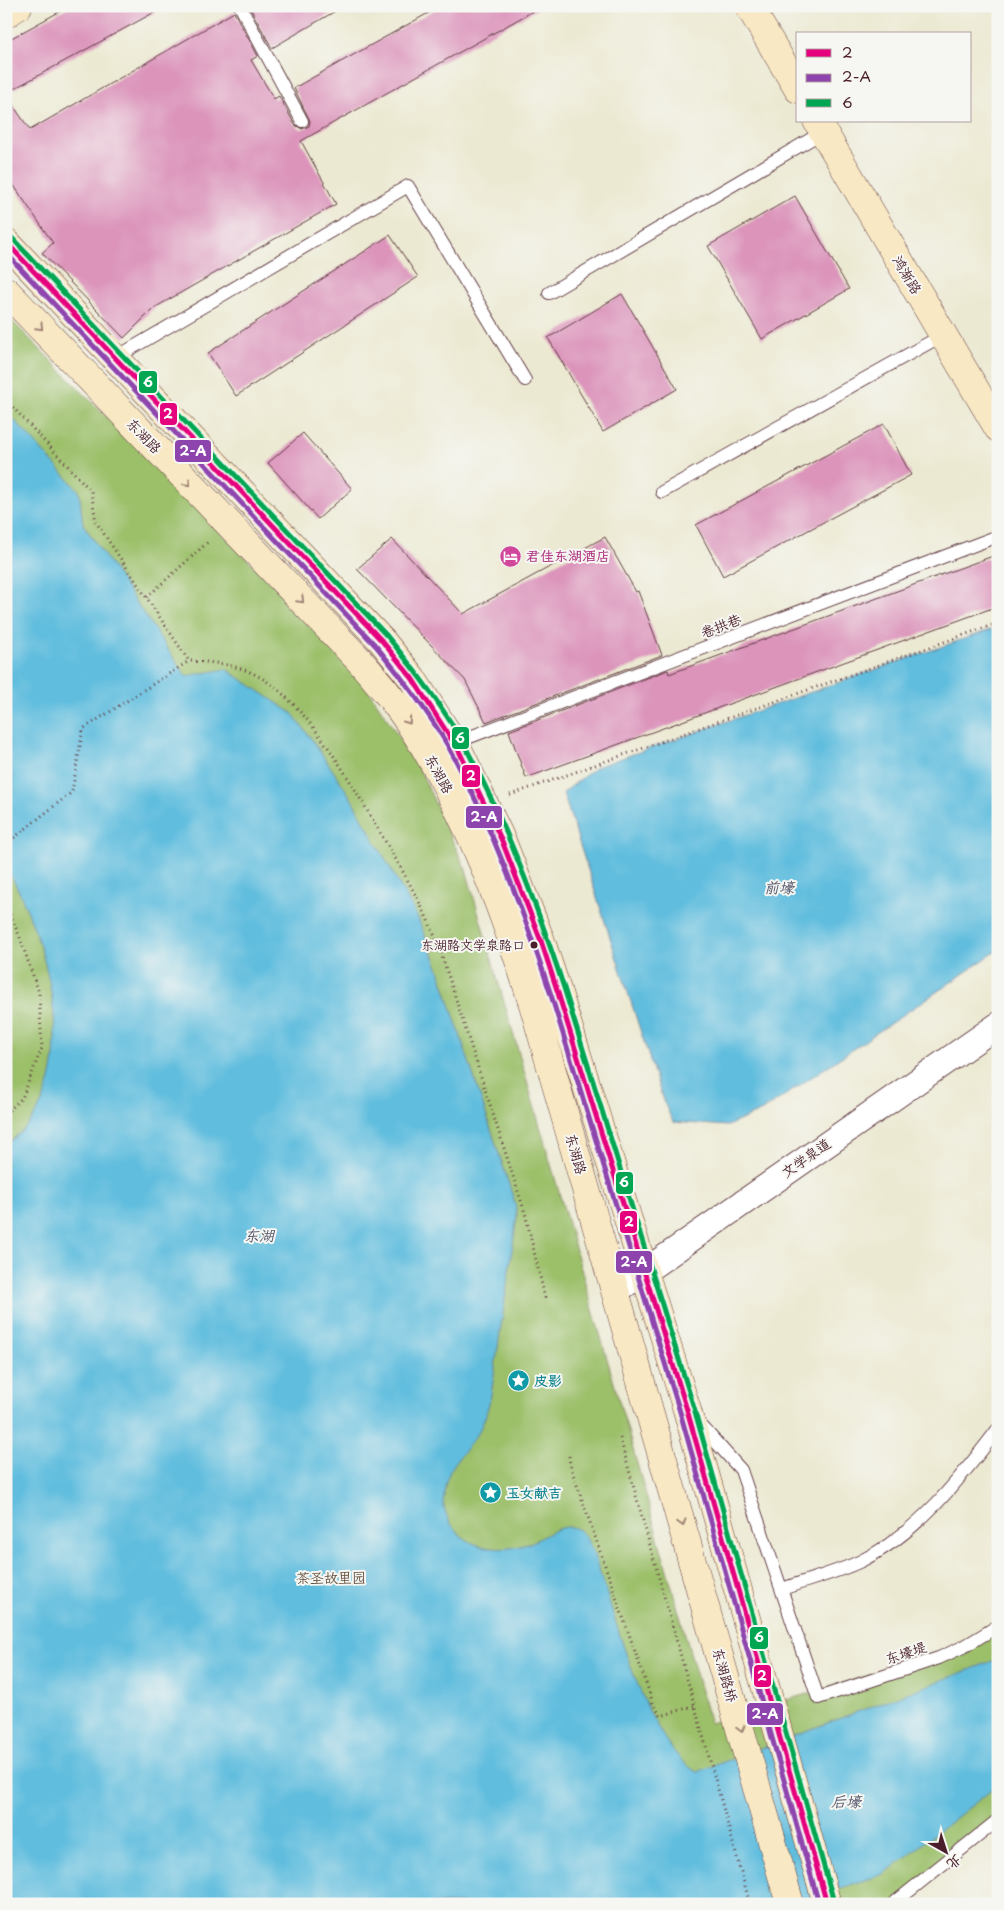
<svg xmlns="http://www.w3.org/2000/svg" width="1004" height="1910" font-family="'Playpen Sans','LXGW WenKai TC',sans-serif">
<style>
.green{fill:#9cc06b;stroke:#73704b}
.water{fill:#60bdde;stroke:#556e84}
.building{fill:#dc94bb}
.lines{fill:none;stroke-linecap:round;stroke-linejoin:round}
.lane-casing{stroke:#623d44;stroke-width:14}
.street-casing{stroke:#623d44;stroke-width:27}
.secondary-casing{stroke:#623d44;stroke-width:29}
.path{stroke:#623d44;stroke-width:3;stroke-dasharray:1 4;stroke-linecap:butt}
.lane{stroke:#fff;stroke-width:12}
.street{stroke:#fff;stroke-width:25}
.secondary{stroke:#f8e8c3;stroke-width:28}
.bus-1-casing{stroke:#f6f6f2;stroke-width:9}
.bus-2-casing{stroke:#f6f6f2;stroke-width:9}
.bus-3-casing{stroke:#f6f6f2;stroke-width:9}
.bus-1{stroke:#e5007d;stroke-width:5}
.bus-2{stroke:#8e44ad;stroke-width:5}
.bus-3{stroke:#00a651;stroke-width:5}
.oneway{stroke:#a18477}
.bus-dot{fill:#4a1f2b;stroke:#f6f6f2;stroke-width:2}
.labels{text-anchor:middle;stroke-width:4;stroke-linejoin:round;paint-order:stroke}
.bus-label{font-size:13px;fill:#4a1f2b;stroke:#f6f6f2;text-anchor:end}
.street-label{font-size:14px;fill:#4a1f2b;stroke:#f6f6f2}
.hotel-label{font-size:14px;font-weight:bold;fill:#b23c85;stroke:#f6f6f2;text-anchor:start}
.culture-label{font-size:14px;font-weight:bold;fill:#0d838f;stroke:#f6f6f2;text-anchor:start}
.park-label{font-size:14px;fill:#634f3e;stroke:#f6f6f2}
.water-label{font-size:15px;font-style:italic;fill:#52566a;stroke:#f6f6f2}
.line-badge{stroke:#f6f6f2;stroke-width:2}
.badge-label{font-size:14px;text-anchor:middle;font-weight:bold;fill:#fff}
</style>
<rect width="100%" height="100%" fill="#f6f6f2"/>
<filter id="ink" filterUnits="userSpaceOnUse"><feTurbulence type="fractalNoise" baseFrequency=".02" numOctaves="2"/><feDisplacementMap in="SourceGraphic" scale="10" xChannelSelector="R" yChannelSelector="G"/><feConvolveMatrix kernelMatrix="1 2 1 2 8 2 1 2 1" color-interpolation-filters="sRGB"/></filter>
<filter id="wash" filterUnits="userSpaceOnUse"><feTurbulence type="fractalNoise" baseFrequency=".0096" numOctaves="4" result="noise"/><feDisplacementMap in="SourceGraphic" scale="20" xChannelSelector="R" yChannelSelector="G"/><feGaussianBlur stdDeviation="1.12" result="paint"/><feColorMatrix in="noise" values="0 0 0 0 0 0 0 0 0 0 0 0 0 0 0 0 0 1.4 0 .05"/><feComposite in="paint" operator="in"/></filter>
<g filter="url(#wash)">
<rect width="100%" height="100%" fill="#ece9d2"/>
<path class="green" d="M6,315L293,605L367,688L418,766L466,870L629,1435L710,1723L950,1651L998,1622V1821L894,1904H6Z"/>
<path class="water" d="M6,411L79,491L83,524L186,676L226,669L292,713L313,741L350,796L417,916L438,967L515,1203L517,1216L491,1395C488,1408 485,1420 479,1431C464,1455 445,1466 444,1496C443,1500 443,1504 444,1507C454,1547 495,1556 530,1543C542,1538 555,1527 568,1527C576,1526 582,1532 586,1538C595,1553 599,1572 605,1588C621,1638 650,1745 697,1772L998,1659V1785L884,1874L791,1904H6V1144C91,1088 48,939 6,867Z
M998,627V950L762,1111L727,1126L673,1122L663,1100L563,793L596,767Z"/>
<g id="blocks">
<path class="building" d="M70,6H166L6,93V41Z
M249,6H344L272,48Z
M441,6H542L301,141L336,204L154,308L124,338L42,253L53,243L6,174V95L30,130L234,12L258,56L251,60L274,99L279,96L295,125L302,129L309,126L310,121L294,88Z
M795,196L849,289L762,339L708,246Z
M390,235L418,277L236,396L208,353Z
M622,294L677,389L603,432L548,338Z
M884,424L911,475L723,576L696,525Z
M303,433L352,489L318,519L268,463Z
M605,537L636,592L638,591L662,655L486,722L465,680L357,569L392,539L463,614Z
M993,556L998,569V606L526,778L509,731L668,670L669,674Z"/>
</g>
</g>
<g filter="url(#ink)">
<use href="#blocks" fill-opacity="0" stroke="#623d44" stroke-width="1"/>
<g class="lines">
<defs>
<path id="lane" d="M240,6L302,121
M549,293L823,132
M115,358L408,186L525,380
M662,492L943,335
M454,743L998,536
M697,1421L741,1470L818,1698L939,1658L965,1646L998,1626
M782,1589C807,1580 836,1573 861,1561C918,1533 960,1479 998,1429
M893,1904L998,1820"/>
<path id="street" d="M615,1292L998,1025"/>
<path id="secondary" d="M749,6L798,89
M6,14L18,6
M817,121L998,428
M6,242L382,641L412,678L459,751L502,841L541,941L558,993L687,1410L827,1904
M6,291L359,660C379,683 399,706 415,732C470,817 505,914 535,1011L790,1904"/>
</defs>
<use href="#lane" class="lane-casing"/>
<use href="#street" class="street-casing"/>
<use href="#secondary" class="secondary-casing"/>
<path class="path" d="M6,400L91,491L96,522L189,661C220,662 247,666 272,685C316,719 350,781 378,829C400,866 422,903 438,944L525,1213L546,1302
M147,597L208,542
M510,795L998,623
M6,844L72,792L83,729L189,661
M6,905L19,935L39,993L42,1048L22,1098L6,1113
M620,1438L750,1904
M569,1456L570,1465L654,1706L661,1716L694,1706"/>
<use href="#lane" class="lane"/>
<use href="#street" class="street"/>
<use href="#secondary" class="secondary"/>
<defs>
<path id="bus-1" d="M6,242L382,641L412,678L459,751L502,841L541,941L558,993L687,1410L827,1904"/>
<path id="bus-2" d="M6,253L376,646C404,680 432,716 453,755C494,831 524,914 551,995L680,1412L819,1904"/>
<path id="bus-3" d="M11,237L387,636C416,671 444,708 466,748C507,825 538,908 565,991L694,1408L834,1902"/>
</defs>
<use href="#bus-1" class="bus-1-casing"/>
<use href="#bus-2" class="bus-2-casing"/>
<use href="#bus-3" class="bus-3-casing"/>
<use href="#bus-1" class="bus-1"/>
<use href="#bus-2" class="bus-2"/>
<use href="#bus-3" class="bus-3"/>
</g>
<defs><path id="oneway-chevron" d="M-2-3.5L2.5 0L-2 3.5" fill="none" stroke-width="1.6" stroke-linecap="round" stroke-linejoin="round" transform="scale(1.25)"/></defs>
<g class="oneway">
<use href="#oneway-chevron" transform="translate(40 327) rotate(46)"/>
<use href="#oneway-chevron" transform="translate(188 483) rotate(46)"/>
<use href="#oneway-chevron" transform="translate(301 600) rotate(46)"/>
<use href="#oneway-chevron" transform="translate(408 721) rotate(55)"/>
<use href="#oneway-chevron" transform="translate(682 1523) rotate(74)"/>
<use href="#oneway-chevron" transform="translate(741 1729) rotate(74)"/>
</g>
</g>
<defs>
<symbol id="hotel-disc" viewBox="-11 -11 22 22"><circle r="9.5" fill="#d1479c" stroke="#f6f6f2"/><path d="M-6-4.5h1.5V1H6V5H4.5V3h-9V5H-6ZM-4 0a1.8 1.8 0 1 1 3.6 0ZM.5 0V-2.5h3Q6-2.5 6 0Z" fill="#fff"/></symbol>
<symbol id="sight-disc" viewBox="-11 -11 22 22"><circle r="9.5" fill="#0f9aa8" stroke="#f6f6f2"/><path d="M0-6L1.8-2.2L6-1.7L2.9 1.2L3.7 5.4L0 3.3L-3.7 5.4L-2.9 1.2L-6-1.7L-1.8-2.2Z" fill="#fff"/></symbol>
</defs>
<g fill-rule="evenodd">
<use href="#hotel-disc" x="498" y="544" width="25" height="25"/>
<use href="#sight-disc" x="506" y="1368" width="25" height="25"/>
<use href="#sight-disc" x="478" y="1480" width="25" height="25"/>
</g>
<circle class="bus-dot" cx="534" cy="945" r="4.5"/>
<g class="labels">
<g class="bus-label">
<text x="525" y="950">东湖路文学泉路口</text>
</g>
<g class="street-label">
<text transform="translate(907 275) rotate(59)" y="5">鸿渐路</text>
<text transform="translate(144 436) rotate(46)" y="5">东湖路</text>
<text transform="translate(721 626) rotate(-21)" y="5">卷拱巷</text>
<text transform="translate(439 774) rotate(61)" y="5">东湖路</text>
<text transform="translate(576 1154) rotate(74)" y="5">东湖路</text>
<text transform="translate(806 1158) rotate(-35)" y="5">文学泉道</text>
<text transform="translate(906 1653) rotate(-18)" y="5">东壕堤</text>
<text transform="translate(725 1675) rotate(74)" y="5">东湖路桥</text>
</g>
<g class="hotel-label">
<text x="526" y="561">君佳东湖酒店</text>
</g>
<g class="culture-label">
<text x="534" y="1386">皮影</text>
<text x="506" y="1498">玉女献吉</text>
</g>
<g class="park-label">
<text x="331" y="1583">茶圣故里园</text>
</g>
<g class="water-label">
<text x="779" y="893">前壕</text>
<text x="259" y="1241">东湖</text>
<text x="846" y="1807">后壕</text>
</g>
</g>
<g class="line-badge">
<rect x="138" y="370" width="20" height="24" rx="5" fill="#00a651"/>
<rect x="159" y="402" width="19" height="24" rx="5" fill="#e5007d"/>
<rect x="174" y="439" width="38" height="24" rx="5" fill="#8e44ad"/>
<rect x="451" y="726" width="19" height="24" rx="5" fill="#00a651"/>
<rect x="461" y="764" width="20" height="24" rx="5" fill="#e5007d"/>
<rect x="465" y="805" width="38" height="24" rx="5" fill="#8e44ad"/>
<rect x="615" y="1171" width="19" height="24" rx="5" fill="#00a651"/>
<rect x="619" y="1210" width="19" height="24" rx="5" fill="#e5007d"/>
<rect x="615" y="1250" width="38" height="24" rx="5" fill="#8e44ad"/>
<rect x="749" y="1626" width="20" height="24" rx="5" fill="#00a651"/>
<rect x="753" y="1664" width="19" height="24" rx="5" fill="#e5007d"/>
<rect x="746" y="1702" width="38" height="24" rx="5" fill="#8e44ad"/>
</g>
<g class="badge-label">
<text x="148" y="387">6</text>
<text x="168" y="419">2</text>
<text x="193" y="456">2-A</text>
<text x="460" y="743">6</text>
<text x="471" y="781">2</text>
<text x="484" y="822">2-A</text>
<text x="624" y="1187">6</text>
<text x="629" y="1227">2</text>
<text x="634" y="1267">2-A</text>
<text x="759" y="1642">6</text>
<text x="762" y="1681">2</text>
<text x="765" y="1719">2-A</text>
</g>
<rect width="1004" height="1910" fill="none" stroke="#f6f6f2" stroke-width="25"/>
<rect x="796" y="32" width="175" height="90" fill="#f6f6f2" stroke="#b1a0a2"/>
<rect x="806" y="49" width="25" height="8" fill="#e5007d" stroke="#b1a0a2"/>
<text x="842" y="58" font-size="15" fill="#4a1f2b">2</text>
<rect x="806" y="74" width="25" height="8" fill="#8e44ad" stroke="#b1a0a2"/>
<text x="842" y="82" font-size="15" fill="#4a1f2b">2-A</text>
<rect x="806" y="99" width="25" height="8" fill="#00a651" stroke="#b1a0a2"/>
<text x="842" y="108" font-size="15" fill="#4a1f2b">6</text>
<g transform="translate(946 1852) rotate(141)" stroke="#f6f6f2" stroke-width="4" paint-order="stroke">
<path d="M0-4L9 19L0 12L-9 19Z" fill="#4a1f2b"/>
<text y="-8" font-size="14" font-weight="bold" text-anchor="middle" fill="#4a1f2b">北</text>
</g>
</svg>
